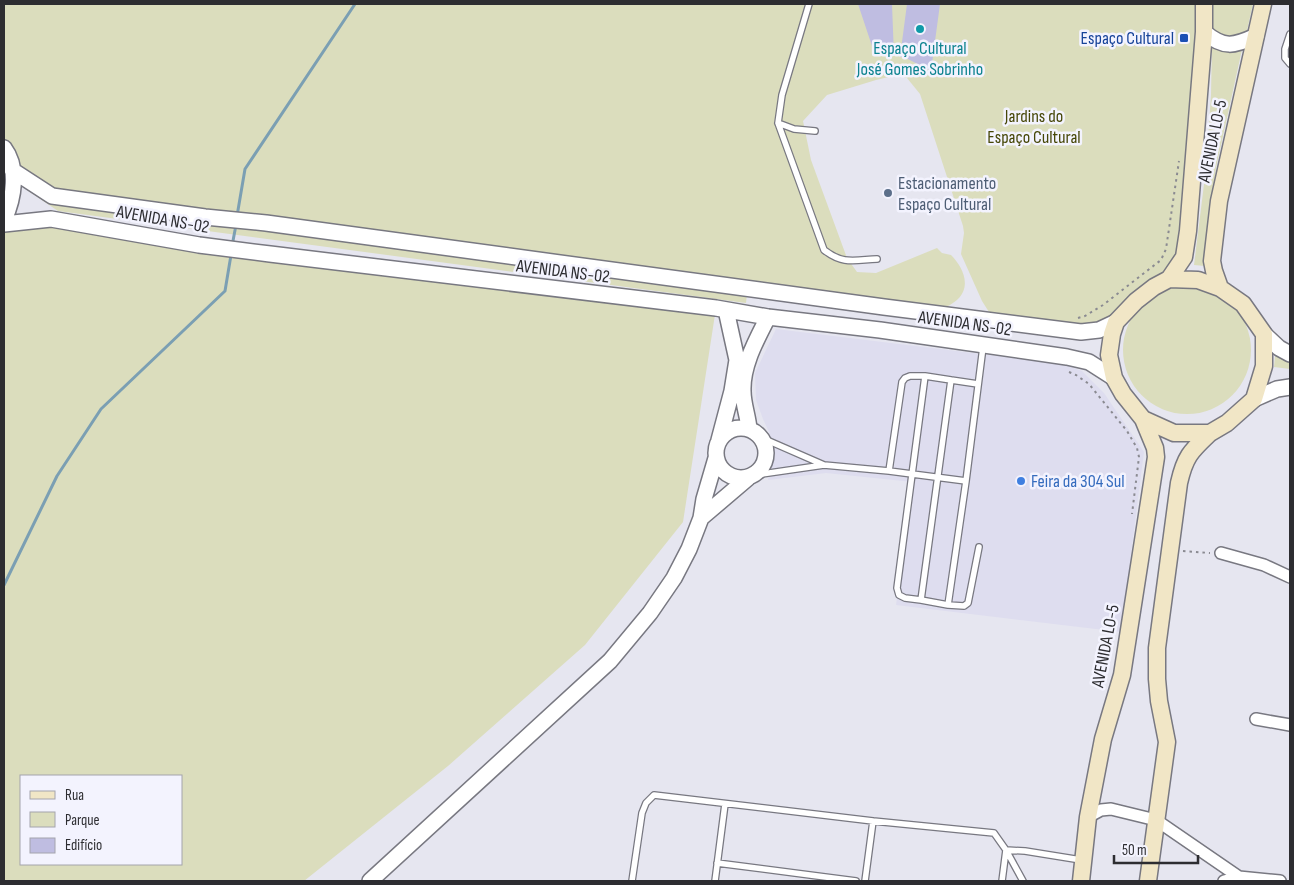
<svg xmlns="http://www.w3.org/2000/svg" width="1294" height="885" font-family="'Sofia Sans Condensed',sans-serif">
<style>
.built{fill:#deddef}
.green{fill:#dbddbd;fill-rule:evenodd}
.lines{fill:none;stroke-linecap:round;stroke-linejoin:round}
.stream{stroke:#7b9fb3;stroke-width:3}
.building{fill:#bfbde1}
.service-casing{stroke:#787881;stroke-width:8}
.minor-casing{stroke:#787881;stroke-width:14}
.tertiary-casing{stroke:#787881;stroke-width:18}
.secondary-casing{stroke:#787881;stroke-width:19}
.path{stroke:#8a8a91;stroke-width:2;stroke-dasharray:2.5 4;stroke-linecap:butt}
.service{stroke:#fff;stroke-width:5.5}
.minor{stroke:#fff;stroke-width:11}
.tertiary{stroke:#fff;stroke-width:15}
.secondary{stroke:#f1e6c6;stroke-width:16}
.culture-dot{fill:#0f9aa8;stroke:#f3f3fe;stroke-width:2}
.transit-dot{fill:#1a4fb4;stroke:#f3f3fe;stroke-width:2}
.service-dot{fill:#5c6f8a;stroke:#f3f3fe;stroke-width:2}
.shop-dot{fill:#3f7fe0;stroke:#f3f3fe;stroke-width:2}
.labels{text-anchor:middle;stroke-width:5;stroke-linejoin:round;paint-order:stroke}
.transit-label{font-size:18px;fill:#164399;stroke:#f3f3fe;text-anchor:end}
.culture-label{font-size:18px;fill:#0d838f;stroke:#f3f3fe}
.park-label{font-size:18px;fill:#464707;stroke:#f3f3fe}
.street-label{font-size:18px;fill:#2d2d31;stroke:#f3f3fe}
.service-label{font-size:18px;fill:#4e5e75;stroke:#f3f3fe;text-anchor:start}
.shop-label{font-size:18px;fill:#366cbe;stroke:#f3f3fe;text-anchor:start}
</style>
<rect width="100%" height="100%" fill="#e6e6f0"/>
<path class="built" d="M776,329L1063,364L1082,371L1104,393L1144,452L1121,632L896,605L913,482L826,473L768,480L774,454L769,432L763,419L756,400L755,373Z"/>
<path class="green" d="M4,4H1201L1182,256L1167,277L1098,327L1005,320L989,312L982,301L961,254L964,233L963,226L920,94L907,78L897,75L876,80L827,95L803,121L811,160L847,258L857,272L876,273L937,248L942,253L951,255C962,266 972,285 958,299C954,303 946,307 941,310L748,285L746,303L58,211L18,184L4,155Z
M1213,4H1253L1246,35C1233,38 1223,38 1212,30Z
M1212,41L1243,45L1216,168L1205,266L1194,265L1206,168L1211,95Z
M51,219L716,308L683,522L585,645L448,766L304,881H4V224ZM21,776H181V864H21Z
M1123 350a64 64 0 1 1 128 0a64 64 0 1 1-128 0Z
M1275,356L1290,358V369L1274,367Z"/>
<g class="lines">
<path class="stream" d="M237,216L245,169L355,4
M232,246L236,225
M4,585L57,476L101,409L225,291L231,255"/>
</g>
<path class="building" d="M858,4H892L894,56L875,55Z
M907,4H940L931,71L904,57H900Z"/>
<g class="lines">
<defs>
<path id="service" d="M809,4L782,95L778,123L824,250C843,265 855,260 877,259
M1290,34L1285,49V58L1290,64
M778,123L794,129L815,131
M951,380L978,384
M762,438L824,465
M889,471L902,382L905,378L910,376H925
M755,475L824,465L889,471L966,481L983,347
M921,600L905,598L899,595L897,588L925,376L951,380L921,600L948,605L966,481
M948,605L964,606L968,603L979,547
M1006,850L1025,851L1081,860
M717,863L856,881
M632,881L642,813L646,803L654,795L873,821L994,833L1006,850L1023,881
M715,881L725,804
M865,881L873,821
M1002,881L1006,850"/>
<path id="minor" d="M1221,553L1264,565L1290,577
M1256,719L1290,725
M1088,817L1101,810L1111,809L1156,820L1239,877
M1224,881L1239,877L1280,881"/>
<path id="tertiary" d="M1204,32C1224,49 1234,46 1256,36
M4,148C19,168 14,198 4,220
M12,170L52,196L205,217L266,223L884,307L1081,332L1099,330L1116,322
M4,224L51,219L199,245L270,254L716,308L768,317L880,330L1067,357L1089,362L1114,378
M1264,334L1279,348L1290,354
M1254,399L1277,389L1290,387
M716 453a25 25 0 1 1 50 0a25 25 0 1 1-50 0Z
M749,429C748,416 743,404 743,391C742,365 757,339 768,317
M719,440L732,391L737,360L726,310
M701,518L748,478
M370,881L610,661L650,613L674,578L689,549L701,518L704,499L716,458"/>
<path id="secondary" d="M1169,279L1198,280L1220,288L1243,304L1264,334V366L1254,399L1227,423L1210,433H1174L1143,419L1123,394L1114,378L1109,355L1112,334L1116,322L1136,301L1154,287Z
M1169,279L1184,257L1188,231L1204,32V4
M1220,288L1214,271L1212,261L1219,201L1263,4
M1081,881L1088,817L1103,739L1122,675L1152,483L1156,457L1155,448L1143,419
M1148,881L1167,742L1159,701L1157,679V648L1179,483C1185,456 1191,451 1210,433"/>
</defs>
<use href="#service" class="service-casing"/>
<use href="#minor" class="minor-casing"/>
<use href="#tertiary" class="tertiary-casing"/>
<use href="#secondary" class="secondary-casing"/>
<path class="path" d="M1078,318L1085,316L1103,305L1161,260L1166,249L1179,161
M1069,372L1076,375L1089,384L1127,431L1137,448L1139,457L1132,514
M1183,551L1210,553"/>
<use href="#service" class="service"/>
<use href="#minor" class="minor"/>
<use href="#tertiary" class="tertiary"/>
<use href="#secondary" class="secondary"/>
</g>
<circle class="culture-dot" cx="920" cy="29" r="5"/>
<rect class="transit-dot" x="1179" y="33" width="10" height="10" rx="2.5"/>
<circle class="service-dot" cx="888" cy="193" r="5"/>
<circle class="shop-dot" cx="1021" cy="481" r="5"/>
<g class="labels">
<g class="transit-label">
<text x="1174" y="44">Espaço Cultural</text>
</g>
<g class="culture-label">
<text x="920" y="54">Espaço Cultural<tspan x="920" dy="21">José Gomes Sobrinho</tspan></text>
</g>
<g class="park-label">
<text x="1034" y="122">Jardins do<tspan x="1034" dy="21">Espaço Cultural</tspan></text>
</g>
<g class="street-label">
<text transform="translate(1212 141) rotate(-78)" y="6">AVENIDA LO-5</text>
<text transform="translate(163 219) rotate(10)" y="6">AVENIDA NS-02</text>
<text transform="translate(563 271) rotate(7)" y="6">AVENIDA NS-02</text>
<text transform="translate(965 323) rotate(8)" y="6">AVENIDA NS-02</text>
<text transform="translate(1105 646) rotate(-79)" y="6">AVENIDA LO-5</text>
</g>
<g class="service-label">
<text x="898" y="189">Estacionamento<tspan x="898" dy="21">Espaço Cultural</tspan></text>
</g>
<g class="shop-label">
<text x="1031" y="487">Feira da 304 Sul</text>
</g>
</g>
<rect width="1294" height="885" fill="none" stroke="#2d2d31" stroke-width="10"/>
<rect x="20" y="775" width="162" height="90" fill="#f3f3fe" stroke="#a4a4ac"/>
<rect x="30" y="791" width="25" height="8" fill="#f1e6c6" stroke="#a4a4ac"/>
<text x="65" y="800" font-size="15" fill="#2d2d31">Rua</text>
<rect x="30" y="812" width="25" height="15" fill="#dbddbd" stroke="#a4a4ac"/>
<text x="65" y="825" font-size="15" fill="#2d2d31">Parque</text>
<rect x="30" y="838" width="25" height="15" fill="#bfbde1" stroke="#a4a4ac"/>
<text x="65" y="850" font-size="15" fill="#2d2d31">Edifício</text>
<path d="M1114 855v8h84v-8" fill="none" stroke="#2d2d31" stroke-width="2.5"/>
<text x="1122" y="855" font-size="15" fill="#2d2d31" stroke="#f3f3fe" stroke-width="4" paint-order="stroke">50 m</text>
</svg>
